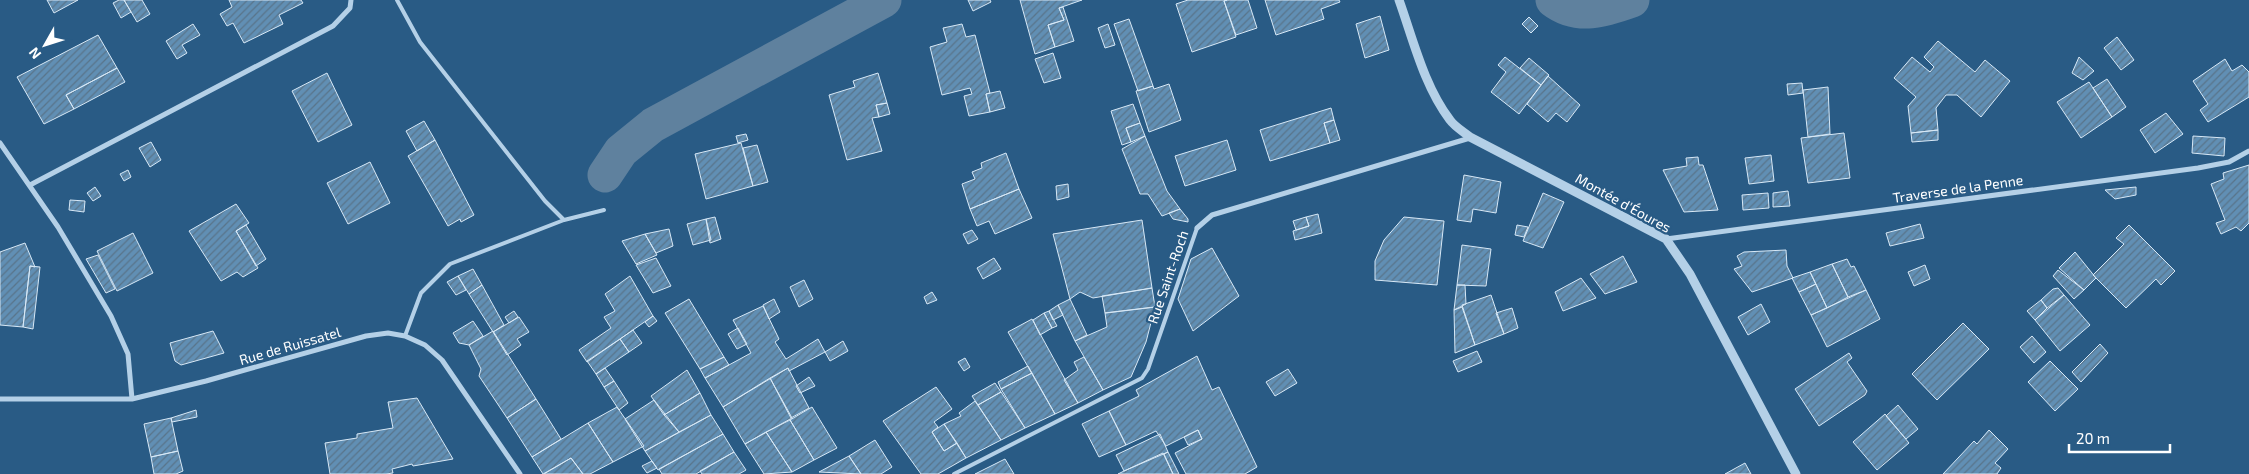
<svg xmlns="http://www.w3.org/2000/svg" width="2249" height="474" font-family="'Exo 2',sans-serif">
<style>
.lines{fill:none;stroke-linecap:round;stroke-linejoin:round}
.canal{stroke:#5f819e;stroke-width:35}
.building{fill:url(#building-hatch);stroke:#d7e8f6}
.service{stroke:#b4d0e7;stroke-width:4}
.minor{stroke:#b4d0e7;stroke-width:5}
.tertiary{stroke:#b4d0e7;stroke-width:9}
.labels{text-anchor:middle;stroke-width:4.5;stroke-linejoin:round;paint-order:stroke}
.street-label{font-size:14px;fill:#fff;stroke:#295b85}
</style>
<defs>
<pattern id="building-hatch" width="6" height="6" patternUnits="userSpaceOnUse" patternTransform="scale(1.25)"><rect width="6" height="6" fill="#618fb4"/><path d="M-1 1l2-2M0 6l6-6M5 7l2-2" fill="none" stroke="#59748a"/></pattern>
</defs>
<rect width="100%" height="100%" fill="#295b85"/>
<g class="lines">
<path class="canal" d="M1553,0C1578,19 1604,10 1632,0
M605,175L621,151L653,125L884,0"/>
</g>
<path class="building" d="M47,0H78L54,13Z
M119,0H124L131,12L121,18L113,3Z
M124,0H142L150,14L137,22Z
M229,0H301L303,3L279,15L283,24L244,43L233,23L227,26L220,14L232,7Z
M968,0H990L991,2L973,11Z
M1020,0H1082L1059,8L1064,20L1048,25L1055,47L1035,54Z
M1188,0H1227L1224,1L1236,37L1192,52L1176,4Z
M1227,0H1248L1257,28L1236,35L1224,1Z
M1265,0H1339L1340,2L1321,9L1324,19L1276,35Z
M1063,7L1074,41L1055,47L1048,25L1064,20L1059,8Z
M1380,16L1389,50L1365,58L1356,24Z
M1529,17L1538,26L1531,33L1522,24Z
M1129,19L1153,86L1138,91L1114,24Z
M193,24L200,35L182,45L187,53L177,59L166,41Z
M962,24L966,37L975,35L990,93L986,94L990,112L969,116L964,96L972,94L970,88L942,95L930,47L947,42L943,28Z
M1108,24L1115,45L1105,48L1098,28Z
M98,35L117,68L66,95L74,109L44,124L17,77Z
M2117,37L2134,60L2121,70L2104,48Z
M1938,41L1975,72L1985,60L2010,81L1981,117L1957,95H1946L1936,108L1938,130L1911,133L1908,106L1916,97L1894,78L1912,57L1930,72L1934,67L1924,57Z
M1053,53L1061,78L1044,83L1035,59Z
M1505,57L1541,85L1519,114L1491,92L1506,72L1498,65Z
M2079,57L2094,71L2083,80L2072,73Z
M1529,58L1549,75L1541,85L1520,68Z
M2225,59L2232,71L2242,65L2249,72V97L2208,122L2200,110L2208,104L2193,81Z
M117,68L125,82L74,109L66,95Z
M327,73L352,125L318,142L292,91Z
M878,73L887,103L876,105L879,117L872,118L882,151L847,160L829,95L855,87L853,81Z
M1548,76L1580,105L1567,122L1556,113L1548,122L1527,104Z
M2107,79L2126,107L2112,117L2093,88Z
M2089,82L2112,117L2081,138L2057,102Z
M1802,83L1803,93L1788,95L1787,84Z
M1169,84L1181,120L1149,132L1136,91L1153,86L1154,89Z
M1828,87L1830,134L1808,137L1803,90Z
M1000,91L1005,108L990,112L986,94Z
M887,103L890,114L879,117L876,105Z
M1133,104L1140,123L1126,128L1131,142L1122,145L1111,111Z
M1331,108L1334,120L1324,123L1330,143L1270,161L1260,130Z
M2166,113L2183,134L2155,153L2140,130Z
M1334,120L1340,140L1330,143L1324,123Z
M424,121L435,140L417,151L406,131Z
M1140,123L1145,136L1131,142L1126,128Z
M1938,130V140L1912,142L1911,133Z
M1844,133L1850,178L1808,183L1801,138Z
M746,134L748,140L738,143L736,136Z
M1145,136L1167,191L1180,209L1162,216L1148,194H1140L1122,149Z
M2193,136L2225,138L2224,156L2192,153Z
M435,140L474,215L461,222L460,219L448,226L408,156Z
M1227,140L1236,170L1185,186L1175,156Z
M151,142L161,160L150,167L139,148Z
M741,143L753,186L706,199L695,154Z
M757,145L768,182L753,186L743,148Z
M1006,153L1019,189L970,209L962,184L975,179L972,172L982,168L981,163Z
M1771,155L1774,181L1749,184L1745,158Z
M1698,157L1699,165H1703L1718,210L1684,212L1663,170L1687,166L1686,158Z
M370,162L390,203L348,224L327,183Z
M2249,165V223L2241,231L2236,227L2221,234L2216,223L2225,220L2211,184L2224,179L2223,173Z
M128,170L131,177L124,181L120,174Z
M1464,175L1501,182L1496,213L1473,209L1471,222L1457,220Z
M1068,184L1069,197L1057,200L1056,186Z
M95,187L101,196L93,201L87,193Z
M2136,187V195L2115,199L2105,190Z
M1019,189L1032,218L995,234L989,221L977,226L970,209Z
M1788,191L1790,206L1773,207V193Z
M1543,193L1564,202L1543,248L1523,241Z
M1768,193L1769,208L1743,210L1742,195Z
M70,200L85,201L84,212L69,210Z
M236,204L249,223L236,231L258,268L243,277L237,272L221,281L189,231Z
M1180,209L1188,219V222L1173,219L1169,213Z
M1318,214L1322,233L1295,240L1293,231L1309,226L1306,217Z
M715,217L721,239L710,243L706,219Z
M1306,217L1309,226L1296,230L1293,221Z
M1404,217L1444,221L1437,285L1375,280V261L1384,240Z
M706,219L711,240L693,245L687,224Z
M1142,220L1152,288L1093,298L1080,292L1070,299L1053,234Z
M1920,224L1924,238L1890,246L1886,233Z
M246,225L266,259L256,266L236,231Z
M1517,225L1528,227L1524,237L1515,235Z
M2129,225L2175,271L2161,285L2156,279L2126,308L2093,275L2124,244L2116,238Z
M669,229L673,246L656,253L645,234Z
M972,230L978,239L968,244L963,234Z
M133,233L153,273L117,291L97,251Z
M645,234L657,255L636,264L622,241Z
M25,243L35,267L30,266L23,327L0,325V252Z
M1462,245L1491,249L1486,286L1457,285Z
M1212,248L1239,296L1193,331L1178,299L1191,259Z
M1786,250L1787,266L1793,278L1752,292L1734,269L1742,266L1737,256L1744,252Z
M2075,252L2096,278L2084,290L2059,268Z
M98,255L115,289L106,293L86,259Z
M1623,256L1637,282L1605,294L1590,274Z
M656,258L671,286L653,293L636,265Z
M994,258L1001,269L983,279L977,268Z
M1847,259L1851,267L1854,266L1866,290L1848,297L1832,264Z
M1832,264L1848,297L1827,308L1810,272Z
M1925,265L1930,279L1914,286L1908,272Z
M30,266L40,267L33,329L23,327Z
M473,269L482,285L469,294L458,276Z
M2058,270L2084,290L2074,299L2053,276Z
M1810,272L1816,284L1799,292L1792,278Z
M458,276L466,290L456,295L447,282Z
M630,276L653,316L587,362L579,350L611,328L604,317L615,311L605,294Z
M1581,278L1596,298L1563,311L1555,292Z
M804,280L813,299L799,307L790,287Z
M1816,284L1827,308L1811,315L1799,292Z
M482,285L504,325L493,332L469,294Z
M1457,285H1465L1466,304L1454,310Z
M1152,288L1155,307L1105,313L1102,296Z
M2058,288L2064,295L2047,308L2041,300L2053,289Z
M1866,290L1880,319L1827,347L1811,315Z
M932,292L937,300L927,304L924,297Z
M1491,295L1504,334L1475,345L1462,305Z
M2064,295L2090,325L2060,351L2035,320Z
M689,299L724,357L700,369L665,313Z
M774,299L780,312L769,319L763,305Z
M1070,299L1087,335L1075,341L1058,305Z
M2041,300L2047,308L2035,320L2027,311Z
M1761,304L1770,322L1748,335L1738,317Z
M1058,305L1063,315L1053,320L1049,311Z
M763,306L779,339L775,342L786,359L818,339L825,352L789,371L788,368L723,407L705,378L751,353L733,320Z
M1155,307L1146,342L1131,377L1103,390L1075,341L1107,327L1105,313Z
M1462,307L1475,345L1455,353L1454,310Z
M1512,308L1518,328L1504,334L1496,313Z
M514,311L518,317L509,323L505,317Z
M1049,311L1057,326L1052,328L1044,313Z
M1044,313L1052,328L1040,335L1033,320Z
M653,316L657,321L649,327L645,322Z
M519,317L529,332L517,339L521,345L507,355L493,332Z
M1032,319L1078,403L1055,414L1008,332Z
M473,321L483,336L469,345L459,343L453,333Z
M1963,323L1989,349L1937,400L1912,374Z
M738,328L747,344L737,349L728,334Z
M633,330L642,343L629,352L620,339Z
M213,331L224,353L181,365L175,361L170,343Z
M493,331L536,399L507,418L479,376L481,369L469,345Z
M2032,336L2046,352L2034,363L2020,347Z
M620,339L629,352L596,374L587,361Z
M843,341L848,351L830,361L825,352Z
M2100,344L2108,353L2081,382L2072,372Z
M1477,351L1482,362L1458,372L1453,361Z
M1849,353L1852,358L1847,362L1867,391L1865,395L1819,426L1795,389Z
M1197,356L1212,390L1219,387L1257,467L1245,474H1186L1175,453L1202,439L1198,430L1166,446L1156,431L1126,445L1109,411L1139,396L1136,390Z
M724,357L729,365L705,378L700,369Z
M1084,357L1103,390L1078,403L1064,380L1078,370L1074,362Z
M965,358L970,367L964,371L958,362Z
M2050,361L2078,389L2055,411L2028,382Z
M1028,366L1032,373L1001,389L998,382Z
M605,368L614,381L604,387L596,374Z
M788,368L809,408L791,418L770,378Z
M1288,369L1297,383L1275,396L1266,382Z
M687,370L700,393L664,415L651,396Z
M1032,373L1055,414L1025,428L1001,389Z
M809,377L815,386L800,393L796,386Z
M770,378L792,418L745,444L723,407Z
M614,381L628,403L619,410L604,387Z
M995,383L1001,392L978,405L972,396Z
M936,387L952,409L934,422L938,427L932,432L944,451L957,443L966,458L938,474H921L883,421Z
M1001,392L1025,428L1001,440L978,405Z
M700,393L711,415L679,432L664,415Z
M417,398L453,459L413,466L412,464L392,469L393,473L386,474H330L325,443L357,438V434L393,428L388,402Z
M536,399L561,439L532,457L507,418Z
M654,400L679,432L645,451L625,419Z
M975,401L1001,440L966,458L944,424L961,416L959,413Z
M1898,405L1918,429L1906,439L1886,416Z
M617,407L644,446L613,462L588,423Z
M812,407L837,448L814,460L790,420Z
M196,410L197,417L172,422L171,418Z
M1109,411L1126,445L1099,457L1082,424Z
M1885,414L1909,443L1877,470L1853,442Z
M711,415L723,434L658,470L645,451Z
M171,418L178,451L151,457L144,424Z
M790,420L814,460L792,472L766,432Z
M588,423L613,462L590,474H583L571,458L543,474L532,457Z
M944,424L957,443L944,451L932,432Z
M1198,430L1202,439L1188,445L1184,437Z
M1989,430L2008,449L1995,463L2001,468L1997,474H1943L1974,441L1977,444Z
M766,432L792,472L764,474L745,444Z
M723,434L734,452L696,474H662L659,469Z
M1160,434L1168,452L1124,471L1116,455Z
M875,440L892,467L881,474H861L849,456Z
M178,451L183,471L176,474H154L151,457Z
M734,452L746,470L739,474H702L700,471Z
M1168,452L1179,474H1173L1164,454Z
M1163,453L1173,474H1118L1124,471Z
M849,456L861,474L819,472Z
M571,458L583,474H544Z
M1005,459L1014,474H975Z
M652,461L657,468L647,473L642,466Z
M1745,463L1751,474H1725Z"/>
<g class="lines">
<path class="service" d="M397,0L420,42L545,201L564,220
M405,336L421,293L450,264L564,220L604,210
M954,474L1142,378L1148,369L1197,228"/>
<path class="minor" d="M0,143L58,227L111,316L128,354L132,399
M30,185L333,26L350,8L351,0
M1197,228L1212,215L1470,138
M1666,239L2198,168L2229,162L2249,151
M0,399H132L206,381L366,336L388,333L405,336L425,345L442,360L520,474"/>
<path class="tertiary" d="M1399,0C1413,39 1424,86 1450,120C1455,127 1464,132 1470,137L1666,239L1690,274L1796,474"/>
</g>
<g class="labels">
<g class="street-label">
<text transform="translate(1958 189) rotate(-8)" y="5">Traverse de la Penne</text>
<text transform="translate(1623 203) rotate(29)" y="5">Montée d'Éoures</text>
<text transform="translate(1168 277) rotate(-71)" y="5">Rue Saint-Roch</text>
<text transform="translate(290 346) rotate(-16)" y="5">Rue de Ruissatel</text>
</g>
</g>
<g transform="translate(45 45) rotate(231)" stroke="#295b85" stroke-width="4" paint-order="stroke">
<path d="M0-4L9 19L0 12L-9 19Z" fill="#ffffff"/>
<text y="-8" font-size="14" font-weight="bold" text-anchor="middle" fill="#ffffff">N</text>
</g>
<path d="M2069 444v8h101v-8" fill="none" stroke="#ffffff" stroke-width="2.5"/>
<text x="2076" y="444" font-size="15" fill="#ffffff" stroke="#295b85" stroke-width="4" paint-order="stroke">20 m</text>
</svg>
